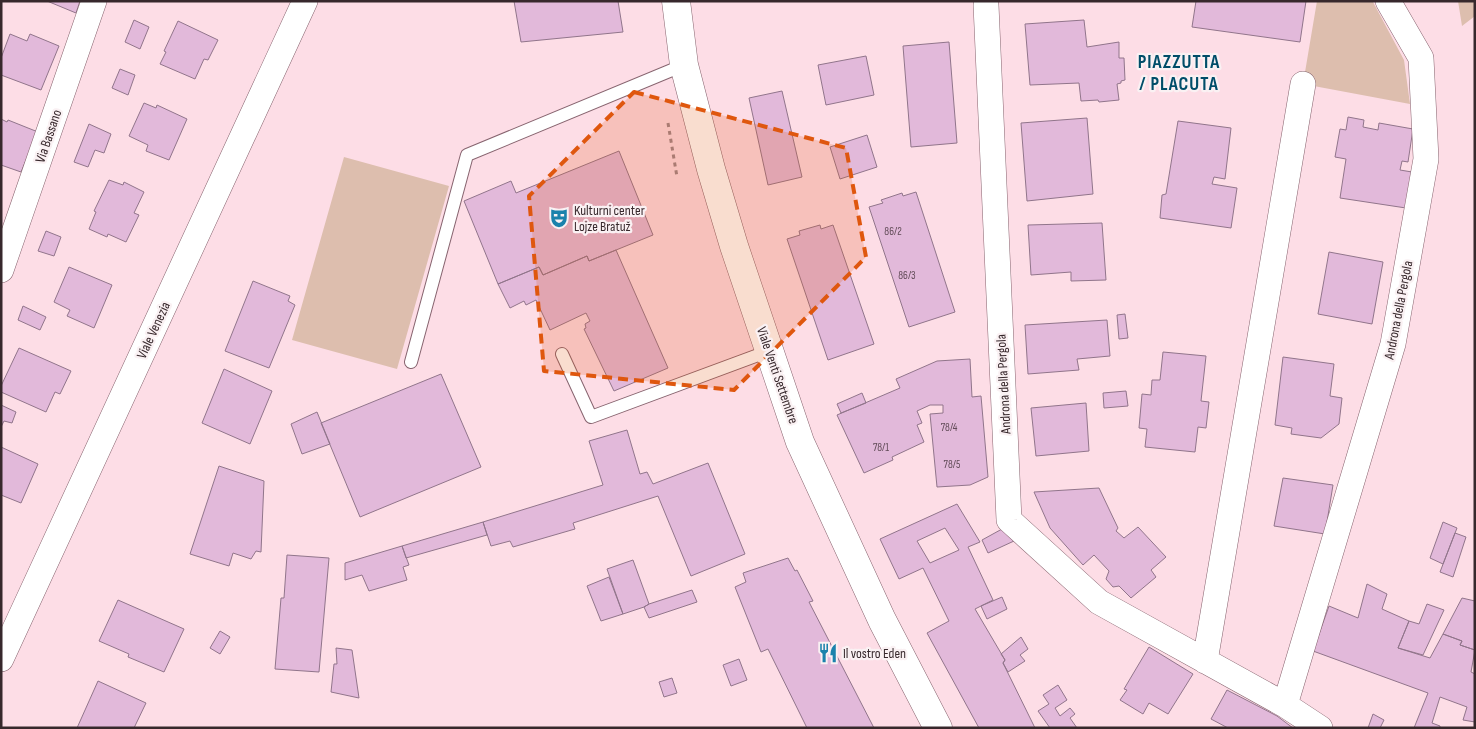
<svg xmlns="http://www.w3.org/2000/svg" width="1476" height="729" font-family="'Sofia Sans Condensed',sans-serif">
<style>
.green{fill:#ddbeae}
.building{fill:#e2b9da;stroke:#91758b;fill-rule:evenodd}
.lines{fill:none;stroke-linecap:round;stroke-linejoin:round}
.lane-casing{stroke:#87646f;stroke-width:14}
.street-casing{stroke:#87646f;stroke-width:26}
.secondary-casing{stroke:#87646f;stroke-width:29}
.path{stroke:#9d858b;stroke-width:3;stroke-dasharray:4 4;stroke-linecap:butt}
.lane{stroke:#fff;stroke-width:12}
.street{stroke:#fff;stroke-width:25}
.secondary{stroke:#fff;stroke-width:28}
.marked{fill:#df570e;fill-opacity:0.2;stroke:#df570e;stroke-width:4;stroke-dasharray:10 6;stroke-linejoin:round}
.labels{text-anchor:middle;stroke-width:4.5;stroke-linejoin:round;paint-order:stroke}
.number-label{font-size:11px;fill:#624c58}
.street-label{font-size:14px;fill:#37282c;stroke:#faf1f3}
.poi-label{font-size:14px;fill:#37282c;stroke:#faf1f3;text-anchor:start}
.district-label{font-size:19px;font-weight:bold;letter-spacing:1px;fill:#004d69;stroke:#faf1f3}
</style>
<rect width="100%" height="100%" fill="#fddde6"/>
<path class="green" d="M1317,1L1373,2L1404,60L1410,104L1303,84Z
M1458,1H1475V16L1462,26Z
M344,157L449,186L397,369L292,340Z"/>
<path class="building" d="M47,1H80L76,13Z
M514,1H618L623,32L521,42Z
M1196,1H1306L1300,42L1192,27Z
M134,20L149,27L140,49L125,42Z
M1084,20L1087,47L1119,42V58H1124L1125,80L1121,81V83L1117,84L1119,100L1099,102L1098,100L1081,101L1079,83L1030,85L1025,24Z
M178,21L218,40L208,60L204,59L195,79L160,64L166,52L164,51Z
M10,34L27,41L30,34L59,46L41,90L1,75V58Z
M949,42L957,143L911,147L903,46Z
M866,56L874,95L826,105L818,65Z
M120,69L135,75L128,95L112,88Z
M782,91L802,177L768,185L749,98Z
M144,103L156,108L157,105L187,119L169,160L146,151L148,145L129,136Z
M1348,117L1364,120L1363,127L1378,130L1379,123L1413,129L1408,162L1402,161L1400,170L1412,172L1406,208L1340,198L1346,159L1335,157L1340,129L1346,130Z
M1087,118L1093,194L1027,201L1021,123Z
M1,119L7,122L8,120L38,132L21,172L1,165Z
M1178,121L1231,128L1225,179L1214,177L1212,184L1237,188L1231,228L1160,218L1162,195L1166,194Z
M89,124L111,134L104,153L95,150L88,167L74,162Z
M867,135L877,167L840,179L830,147Z
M619,151L653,235L589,261L587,256L543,275L539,267L498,284L464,201L511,181L516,193Z
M109,180L123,185L124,182L144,192L134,213L139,215L126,242L108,234L107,237L89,229L96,212L94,211Z
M916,192L955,312L909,327L869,207L883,203L881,200L902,193L903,196Z
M1102,223L1106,280L1071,281V272L1031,275L1028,225Z
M820,225L821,229L833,225L874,344L828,360L787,239L800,235L799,231Z
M46,231L61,237L54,256L38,251Z
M616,250L668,368L614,391L584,329L586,328L585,324L590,321L586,313L550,330L536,300L526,305L524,301L510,308L498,284L539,267L543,275L587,256L589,261Z
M1329,252L1383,262L1372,324L1318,314Z
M69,267L112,285L94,328L67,316L70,310L54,302Z
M253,281L290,296L288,301L295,305L269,368L225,351Z
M23,306L46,317L40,330L18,320Z
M1125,314L1128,338L1119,339L1117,315Z
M1107,320L1110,356L1077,359L1079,370L1028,374L1025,325Z
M19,348L71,371L60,394L55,392L46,412L1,392V386Z
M1163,352L1206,356L1201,401L1209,402L1206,428L1198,427L1195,452L1145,447L1147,429L1139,428L1142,394L1151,395L1152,380H1160Z
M1283,357L1334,364L1330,396L1342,398L1339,424L1321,438L1291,434L1292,428L1275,425Z
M970,359L972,397L981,396L988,477L970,485L937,487L930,414L943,413V405H930L917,411L922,423L917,425L924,442L892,457L893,460L864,473L837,415L900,388L896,379L937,361Z
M224,369L272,391L250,444L202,423Z
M441,374L481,467L360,517L321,423Z
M1126,391L1128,406L1104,408L1103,393Z
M862,393L866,403L841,413L837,404Z
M1086,403L1089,451L1036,456L1031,408Z
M1,405L16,412L12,423L4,421L1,427Z
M317,412L330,444L302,454L291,424Z
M627,430L640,474L647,472L653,484L708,463L745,554L691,576L658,496L573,523L575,529L513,547L510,541L491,546L483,522L603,485L589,441Z
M1,447L38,464L21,503L1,495Z
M219,466L264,481L261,552L256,551L251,559L233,553L229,566L190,554Z
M1283,478L1333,485L1325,534L1274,526Z
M1099,488L1118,528L1116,531L1124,538L1138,527L1166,557L1151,570L1156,577L1131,598L1119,586L1113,587L1106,579L1109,571L1094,555L1083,565L1050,528L1034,492Z
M957,504L980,542L968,547L993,600L975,609L1005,660L1003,663L1035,728H979L927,633L949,621L923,568L899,579L880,539ZM945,528L959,550L930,563L917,541Z
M483,522L487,535L406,558L402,546Z
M1443,522L1457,528L1443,564L1430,558Z
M1002,529L1014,541L988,553L982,540Z
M1455,533L1466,537L1453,577L1440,572Z
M402,546L409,565L403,567L407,580L369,591L362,575L345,580V563Z
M287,555L329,558L319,672L275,669L281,598H284Z
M788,558L795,571L797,570L813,601L809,602L874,728H807L768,649L761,652L735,587L746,582L743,573Z
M633,560L649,604L644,607L623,614L607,569Z
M609,577L623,614L601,621L587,586Z
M1367,584L1387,594L1382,609L1409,621L1398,648L1430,658L1443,634L1462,641L1460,645L1475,650L1471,672L1475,674V722L1463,720L1467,707L1440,697L1432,723L1440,726V728H1414L1428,693L1313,651L1329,606L1358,618Z
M692,590L697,602L649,618L644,607L649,604Z
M1002,597L1007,609L987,619L981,606Z
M1462,598L1475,601V650L1460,645L1462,641L1443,634Z
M118,600L184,629L164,672L128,657L129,654L99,641Z
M1427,604L1444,610L1423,655L1398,648L1409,621L1419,624Z
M220,631L230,637L220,654L210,648Z
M1021,637L1028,649L1020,655L1025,661L1008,672L1003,663L1005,660L1001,654Z
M1149,647L1193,674L1168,714L1149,703L1143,714L1120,700L1127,690L1124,689Z
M336,648L352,650L359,698L331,692L334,664H337Z
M739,659L747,680L731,686L723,665Z
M672,678L677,693L664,697L659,682Z
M98,681L146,703L134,728H77Z
M1058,685L1067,700L1055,708L1060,716L1070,708L1075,714L1070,718L1077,728H1050L1038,711L1049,704L1043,695Z
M1227,690L1277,716L1293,728H1228L1211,719Z
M1373,714L1384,720L1380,728H1368Z"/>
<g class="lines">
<defs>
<path id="lane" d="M562,354L591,417L769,351
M411,362L467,155L684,65"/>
<path id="street" d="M986,5L1009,520L1099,602L1285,705L1320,728
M1,270L94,1
M1,659L305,1
M1205,661L1303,84
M1285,705L1393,344L1426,159L1421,58L1388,1"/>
<path id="secondary" d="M676,1L684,65L711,169L734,246L800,442L882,620L938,728"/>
</defs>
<use href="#lane" class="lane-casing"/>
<use href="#street" class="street-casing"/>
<use href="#secondary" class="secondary-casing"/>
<path class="path" d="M668,123L677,177"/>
<use href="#lane" class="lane"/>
<use href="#street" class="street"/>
<use href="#secondary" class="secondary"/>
</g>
<path class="marked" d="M634,92L846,148L866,257L734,390L544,371L529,196Z"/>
<defs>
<symbol id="theatre-bare" viewBox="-9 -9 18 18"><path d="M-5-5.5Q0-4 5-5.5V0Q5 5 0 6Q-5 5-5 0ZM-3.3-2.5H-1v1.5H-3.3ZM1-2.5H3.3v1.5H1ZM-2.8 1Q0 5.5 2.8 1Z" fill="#1b82ac" stroke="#faf1f3" stroke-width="2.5" paint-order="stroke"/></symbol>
<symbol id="restaurant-bare" viewBox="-9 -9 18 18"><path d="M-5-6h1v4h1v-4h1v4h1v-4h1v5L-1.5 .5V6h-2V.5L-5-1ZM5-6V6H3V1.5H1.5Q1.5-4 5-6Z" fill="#1b82ac" stroke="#faf1f3" stroke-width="2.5" paint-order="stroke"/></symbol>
</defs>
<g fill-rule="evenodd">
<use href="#theatre-bare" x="545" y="204" width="28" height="28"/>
<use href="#restaurant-bare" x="814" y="639" width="28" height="28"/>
</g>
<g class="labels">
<g class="number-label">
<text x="893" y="235">86/2</text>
<text x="907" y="279">86/3</text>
<text x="949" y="431">78/4</text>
<text x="881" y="451">78/1</text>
<text x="952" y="468">78/5</text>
</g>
<g class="street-label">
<text transform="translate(48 136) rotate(-71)" y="5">Via Bassano</text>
<text transform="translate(1398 310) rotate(-79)" y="5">Androna della Pergola</text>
<text transform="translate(153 330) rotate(-65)" y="5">Viale Venezia</text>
<text transform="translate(778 375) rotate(71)" y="5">Viale Venti Settembre</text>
<text transform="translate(1003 384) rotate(-93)" y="5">Androna della Pergola</text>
</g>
<g class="poi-label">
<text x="574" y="215">Kulturni center<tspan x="574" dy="16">Lojze Bratuž</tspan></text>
<text x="843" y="658">Il vostro Eden</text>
</g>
<g class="district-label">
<text x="1179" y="68">PIAZZUTTA<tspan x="1179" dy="22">/ PLACUTA</tspan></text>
</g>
</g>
<rect width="1476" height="729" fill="none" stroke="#37282c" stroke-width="5"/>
</svg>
